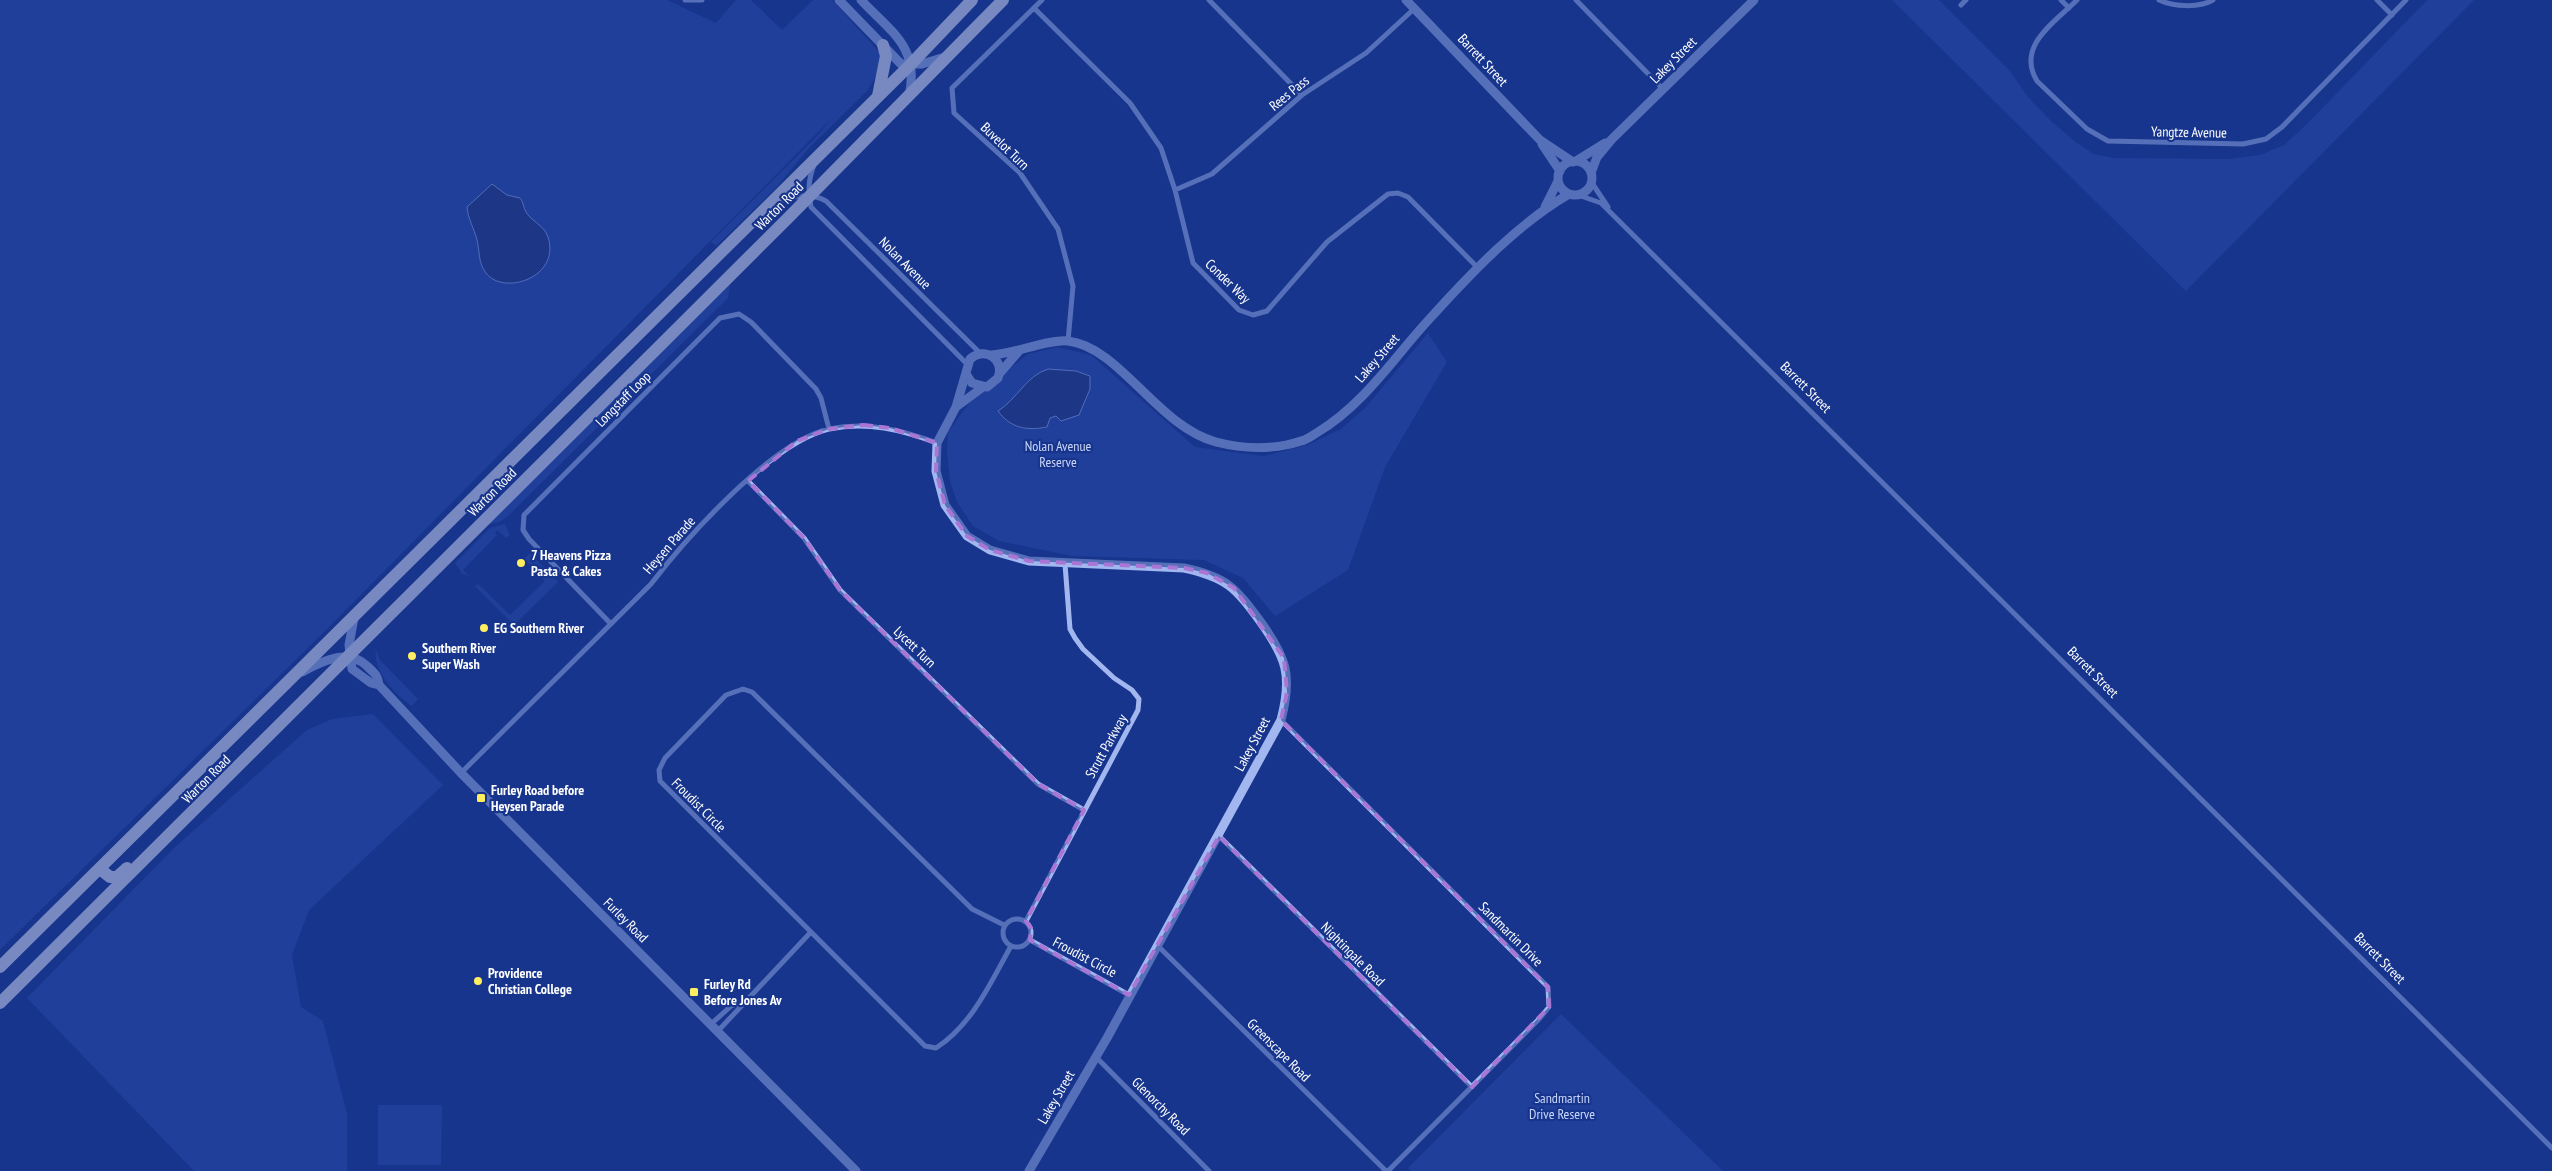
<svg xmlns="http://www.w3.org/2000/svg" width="2552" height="1171" font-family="'PT Sans Narrow',sans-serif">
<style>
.green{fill:#2a4cac}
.water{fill:#253b7e;stroke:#95aff1}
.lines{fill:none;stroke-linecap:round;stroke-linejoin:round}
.minor{stroke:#a2b7ef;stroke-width:5}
.tertiary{stroke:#a2b7ef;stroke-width:9}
.primary{stroke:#eaefff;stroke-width:12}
.marked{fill:none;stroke:#a976d5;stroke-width:4;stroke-dasharray:10 6;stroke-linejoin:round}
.poi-dot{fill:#ffef60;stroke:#17358d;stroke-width:2}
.labels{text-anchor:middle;stroke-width:4.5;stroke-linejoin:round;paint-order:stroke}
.street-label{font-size:14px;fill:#fff;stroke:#17358d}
.park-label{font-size:14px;fill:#c9d6fb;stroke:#17358d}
.poi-label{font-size:14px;font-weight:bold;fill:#fff;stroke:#17358d;text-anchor:start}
</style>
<rect width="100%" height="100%" fill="#17358d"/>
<path class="green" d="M0,0H667L716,23L736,0H751L782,30L813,0H832L881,54L877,75L867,91L809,148L776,188L716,246L711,242L816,137L832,118L326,630L0,950Z
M1892,0H1939L2010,71L2028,97L2051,121L2077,143L2094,154L2113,158L2229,159L2260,155L2284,145L2307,124L2427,0H2474L2186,291Z
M730,284L728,298L508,516L499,522L487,525Z
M1428,333L1447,362L1385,467L1348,570L1275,616L1243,578L1204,560L1072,556L999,541L973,526L957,502L950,481L947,452L948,432L973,398L1028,354L1057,347L1091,355L1195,447L1264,456L1307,445L1341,429L1366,407Z
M505,524L510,535L506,538L497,530L495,533L497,535L463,570L469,576L462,574L455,563L490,528Z
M530,553L558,582L514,625L475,586L478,584L510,615L545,581L524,559Z
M376,650L380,660L418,699L412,706C396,696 372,670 376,650Z
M373,714L443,785L309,910L292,955L301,1007L323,1021L347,1114V1171H194L27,998L174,848L307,730L332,719Z
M1561,1014L1723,1171H1411L1408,1168Z
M378,1105H442L441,1165H378Z"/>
<path class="water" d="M492,184L507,195L520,198C524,203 523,207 526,212C531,221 544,225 548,237C561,278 503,296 486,273C478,263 480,252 477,240C474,228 468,219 467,207Z
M1048,369L1076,371L1090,376V389L1079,415L1061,421L1056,416L1050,418L1047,427C1027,431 1010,428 998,411C1017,399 1026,376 1048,369Z"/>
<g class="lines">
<path class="minor" d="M685,0H702
M1042,0L952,88L954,113L1020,173L1058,229L1073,286L1068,341
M1209,0L1302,95
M1576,0L1663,89
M2061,0L2069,8
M2077,0C2054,23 2016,46 2037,81L2087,129L2108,141L2243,144L2266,139L2282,127L2406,0
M2159,0C2174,7 2199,8 2213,0
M2377,0L2392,15
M1961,5L1966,0
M1034,8L1130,103L1161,148L1175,190L1193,263L1239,310L1253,315L1267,311L1327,242L1388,194L1398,193L1408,197L1478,268
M814,165C808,180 808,191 811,207L967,364
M1592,183L1608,207
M1175,190L1212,174L1302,95L1366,53L1415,8
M1578,195L1601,203L1614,216L2552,1148
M776,204C793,196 809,192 826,201L980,353
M748,481L804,538L840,590L1038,784L1084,810
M611,624L529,539L523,530L524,515L720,318L739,314L751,322L816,389L821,398L829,429
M1281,720L1548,987L1549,1007L1540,1018L1388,1171
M461,773L651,584C687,537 772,442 829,429C867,421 902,430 937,443
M1219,836L1472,1087
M1003 933a14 14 0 1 1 28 0a14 14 0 1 1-28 0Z
M1026,921L1138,710L1139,699L1132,690L1114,678L1083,649L1075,638L1070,629L1065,564
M1004,925L972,909L752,692L743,689L726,695L665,758L659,770L660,781L925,1046L936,1048C972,1025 991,982 1011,946
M1030,940L1129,995
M1157,945L1386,1171
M710,1025L731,1006L745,1001
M717,1032L810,933
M1096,1057L1209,1171"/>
<path class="tertiary" d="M839,0L901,64H922L945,57
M861,0C891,32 920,47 909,96
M1406,0L1540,140L1573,162
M1542,144L1560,171
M1576,161L1605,143
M1558 178a17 17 0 1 1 34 0a17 17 0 1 1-34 0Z
M1591,173L1597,157L1612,139L1754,0
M1545,207L1558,181
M991,355C1015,354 1048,339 1068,341C1120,347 1157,426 1216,442C1243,449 1274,450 1301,441C1307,440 1313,435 1318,432C1366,403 1396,354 1434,314C1473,271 1519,223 1569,194
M966,374L972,383L987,387L998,378C1005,359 985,346 970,359L956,407L937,443L936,471L945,505L967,536L990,550L1029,561L1184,568C1226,577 1235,587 1260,621C1286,657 1293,675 1281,720L1107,1038L1029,1171
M999,374L1019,351
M956,407L983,387
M354,618L349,645L352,669L371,683L379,685L461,773L856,1171
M302,672C322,661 348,648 367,666C374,673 378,675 379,685"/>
<path class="primary" d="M878,96L886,56L883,45
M100,869L110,877H117L127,868
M0,967L911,64L972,0
M0,1003L789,217L1003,0"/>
</g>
<path d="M0 0H2552V1171H0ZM863,425L890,428L937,443L936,471L945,505L967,536L990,550L1029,561L1184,568L1207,573L1234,588L1284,658L1287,692L1281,720L1548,987L1549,1007L1472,1087L1219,836L1129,995L1030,940L1031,928L1026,921L1084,810L1038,784L840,590L804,538L748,481L797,441L829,429Z" fill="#17358d" fill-opacity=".55" fill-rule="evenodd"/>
<path class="marked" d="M863,425L890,428L937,443L936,471L945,505L967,536L990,550L1029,561L1184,568L1207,573L1234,588L1284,658L1287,692L1281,720L1548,987L1549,1007L1472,1087L1219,836L1129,995L1030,940L1031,928L1026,921L1084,810L1038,784L840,590L804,538L748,481L797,441L829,429Z"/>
<g class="poi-dot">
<circle cx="521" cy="563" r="5"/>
<circle cx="484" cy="628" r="5"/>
<circle cx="412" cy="656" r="5"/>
<rect x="476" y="793" width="10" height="10" rx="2.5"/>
<circle cx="478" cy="981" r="5"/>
<rect x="689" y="987" width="10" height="10" rx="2.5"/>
</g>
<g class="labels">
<g class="street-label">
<text transform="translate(1483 60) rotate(47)" y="5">Barrett Street</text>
<text transform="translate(1673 60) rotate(-45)" y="5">Lakey Street</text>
<text transform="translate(1289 93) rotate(-39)" y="5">Rees Pass</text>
<text transform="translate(2189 132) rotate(1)" y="5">Yangtze Avenue</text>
<text transform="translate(1005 146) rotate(44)" y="5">Buvelot Turn</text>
<text transform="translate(779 206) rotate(-45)" y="5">Warton Road</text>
<text transform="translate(905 263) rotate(45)" y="5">Nolan Avenue</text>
<text transform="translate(1228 281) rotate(44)" y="5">Conder Way</text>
<text transform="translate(1377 358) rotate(-49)" y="5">Lakey Street</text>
<text transform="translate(1806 387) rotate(45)" y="5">Barrett Street</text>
<text transform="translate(623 399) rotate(-45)" y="5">Longstaff Loop</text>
<text transform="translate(492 492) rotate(-45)" y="5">Warton Road</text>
<text transform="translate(669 545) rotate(-49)" y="5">Heysen Parade</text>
<text transform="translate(915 647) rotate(44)" y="5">Lycett Turn</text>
<text transform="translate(2093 672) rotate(45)" y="5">Barrett Street</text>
<text transform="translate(1252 744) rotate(-62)" y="5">Lakey Street</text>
<text transform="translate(1106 746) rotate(-61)" y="5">Strutt Parkway</text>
<text transform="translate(206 779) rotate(-45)" y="5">Warton Road</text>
<text transform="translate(699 805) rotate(45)" y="5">Froudist Circle</text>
<text transform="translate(626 920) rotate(45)" y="5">Furley Road</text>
<text transform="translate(1511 934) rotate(45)" y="5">Sandmartin Drive</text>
<text transform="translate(1353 954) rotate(45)" y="5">Nightingale Road</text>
<text transform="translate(1085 957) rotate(28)" y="5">Froudist Circle</text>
<text transform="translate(2380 958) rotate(45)" y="5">Barrett Street</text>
<text transform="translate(1279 1050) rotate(45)" y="5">Greenscape Road</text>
<text transform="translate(1056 1097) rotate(-60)" y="5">Lakey Street</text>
<text transform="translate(1161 1106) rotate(45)" y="5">Glenorchy Road</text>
</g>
<g class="park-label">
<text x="1058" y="451">Nolan Avenue<tspan x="1058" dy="16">Reserve</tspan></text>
<text x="1562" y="1103">Sandmartin<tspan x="1562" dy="16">Drive Reserve</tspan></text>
</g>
<g class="poi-label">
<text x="531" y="560">7 Heavens Pizza<tspan x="531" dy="16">Pasta &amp; Cakes</tspan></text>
<text x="494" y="633">EG Southern River</text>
<text x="422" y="653">Southern River<tspan x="422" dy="16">Super Wash</tspan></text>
<text x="491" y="795">Furley Road before<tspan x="491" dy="16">Heysen Parade</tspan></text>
<text x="488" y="978">Providence<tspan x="488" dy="16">Christian College</tspan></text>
<text x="704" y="989">Furley Rd<tspan x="704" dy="16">Before Jones Av</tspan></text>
</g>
</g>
</svg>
